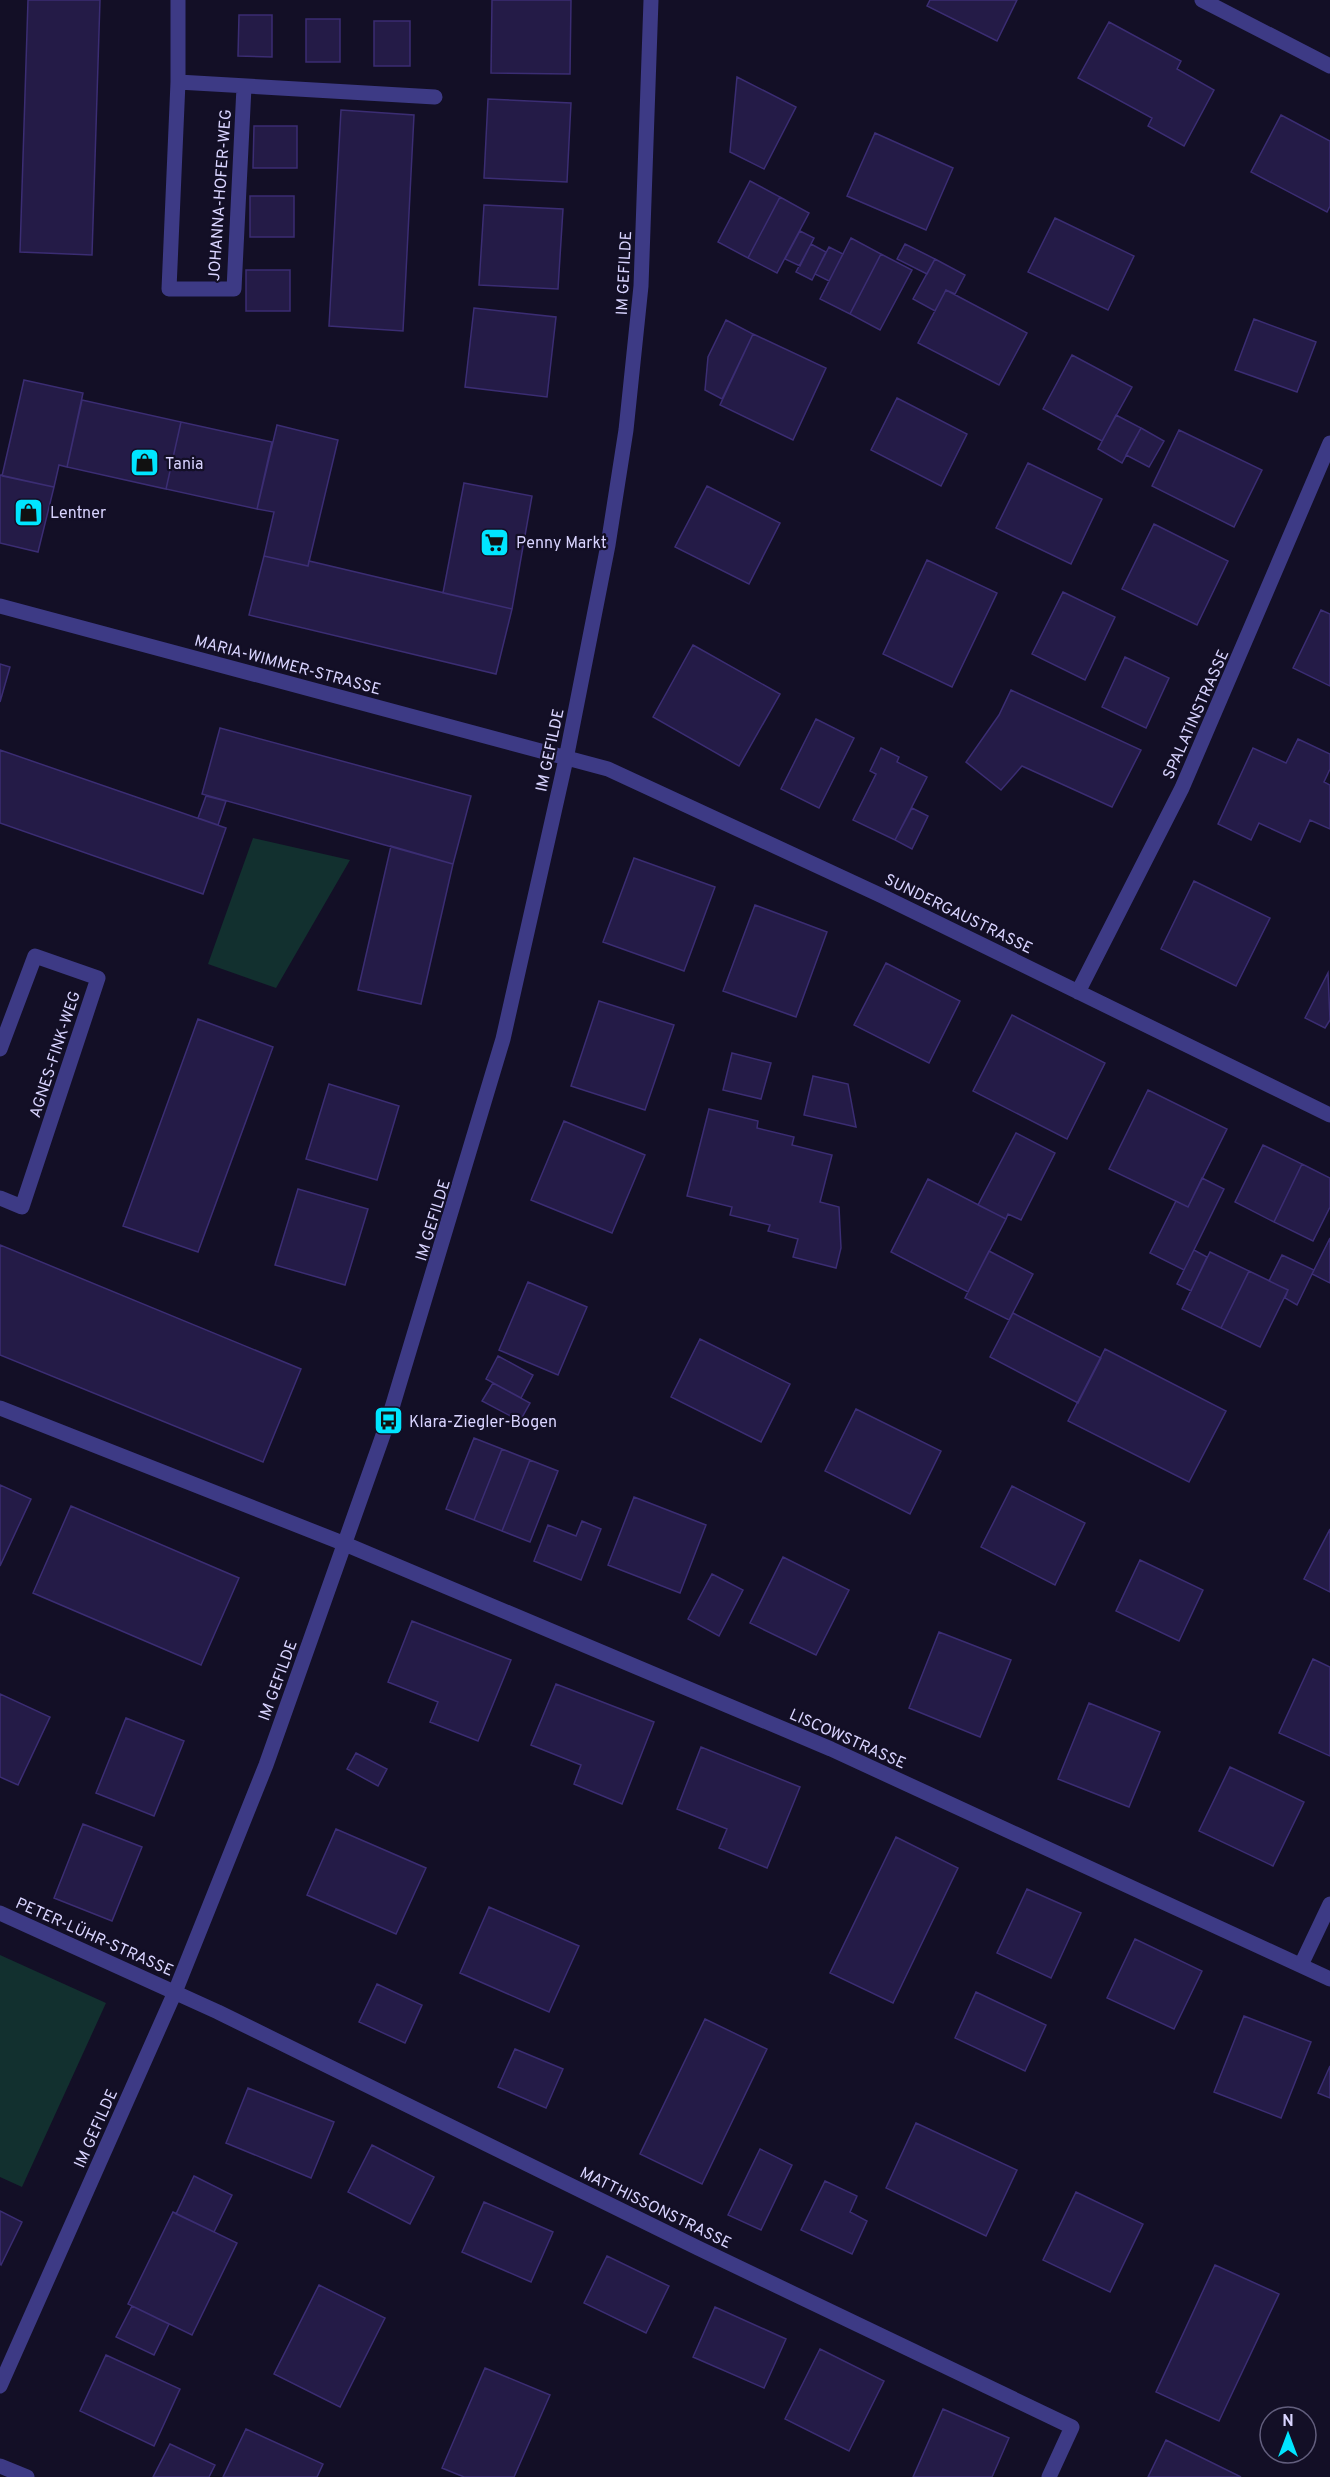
<svg xmlns="http://www.w3.org/2000/svg" width="1330" height="2477" font-family="Overpass,sans-serif">
<style>
.green{fill:#12302f}
.building{fill:#241b47;stroke:#3b2d73;stroke-width:1.5}
.lines{fill:none;stroke-linecap:round;stroke-linejoin:round}
.minor{stroke:#3d3a85;stroke-width:15}
.labels{text-anchor:middle;stroke-width:4.5;stroke-linejoin:round;paint-order:stroke}
.street-label{font-size:16px;fill:#d9d4ff;stroke:#130f26}
.poi-label{font-size:16px;fill:#d9d4ff;stroke:#130f26;text-anchor:start}
</style>
<rect width="100%" height="100%" fill="#130f26"/>
<path class="green" d="M253,838L350,860L276,988L208,964Z
M0,1955L106,2003L22,2187L0,2177Z"/>
<path class="building" d="M28,0H100L92,255L20,252Z
M492,0H571L570,74L491,73Z
M930,0H1017L997,41L927,6Z
M239,15H272V57L238,56Z
M306,19H340V62H306Z
M374,21H410V66H374Z
M1109,22L1181,61L1177,69L1214,90L1184,146L1148,126L1152,118L1078,78Z
M737,77L796,107L764,169L730,152Z
M488,99L571,103L567,182L484,178Z
M341,110L414,115L403,331L329,326Z
M1281,115L1330,141V206L1327,212L1251,172Z
M254,126H297V168H253Z
M875,133L953,168L926,230L847,196Z
M750,181L780,197L748,258L718,242Z
M250,196H294V237H250Z
M780,197L809,213L777,273L748,258Z
M484,205L563,209L558,289L479,285Z
M1055,218L1134,256L1108,310L1028,272Z
M800,231L814,238L800,266L785,259Z
M851,238L881,254L850,314L820,299Z
M811,244L826,252L812,280L796,272Z
M905,244L935,259L927,274L897,259Z
M829,247L843,254L829,281L815,274Z
M881,254L912,270L880,330L850,314Z
M935,259L965,275L955,294L946,290L935,311L913,299Z
M246,270H290V311H246Z
M946,290L1027,333L999,385L918,343Z
M474,308L556,317L547,397L465,387Z
M1254,319L1316,342L1297,392L1235,370Z
M726,320L753,334L722,399L705,390L708,357Z
M753,334L826,368L793,440L720,405Z
M1072,355L1132,387L1102,441L1043,409Z
M24,380L83,393L67,467L59,465L54,487L2,476Z
M897,398L967,434L941,486L871,450Z
M82,400L181,422L166,489L67,467Z
M1116,415L1141,428L1122,463L1098,449Z
M181,422L272,442L257,509L166,489Z
M277,425L338,440L308,566L264,556L274,512L257,509Z
M1141,428L1164,441L1149,467L1126,455Z
M1179,430L1262,470L1234,527L1152,486Z
M1028,463L1102,499L1071,564L996,528Z
M0,475L54,487L38,552L0,543Z
M464,483L532,496L512,609L443,593Z
M707,486L780,523L749,584L675,547Z
M1154,524L1228,561L1197,625L1122,589Z
M264,556L308,566L309,561L512,609L496,674L249,615Z
M927,560L997,593L952,687L883,654Z
M1063,592L1115,617L1085,680L1032,654Z
M1321,610L1330,614V686L1293,668Z
M693,645L780,694L739,766L653,717Z
M1125,657L1169,678L1146,728L1102,707Z
M0,664L10,667L0,702Z
M1011,690L1141,750L1112,807L1022,766L1001,790L966,762L999,715Z
M816,719L854,738L819,808L781,789Z
M220,728L471,796L453,864L202,794Z
M1298,739L1330,754V769L1324,782L1330,785V829L1310,820L1300,842L1259,823L1251,840L1218,824L1253,748L1286,763Z
M881,748L899,757L897,762L927,777L895,840L853,820L876,774L870,771Z
M0,750L226,828L203,894L0,823Z
M206,796L226,801L218,825L198,818Z
M912,808L928,816L912,849L895,840Z
M391,846L453,864L421,1004L358,990Z
M634,858L715,887L684,971L603,942Z
M1194,881L1270,918L1236,986L1161,949Z
M755,905L827,932L796,1017L723,991Z
M886,963L960,1001L929,1063L854,1025Z
M1328,973L1330,1020L1325,1028L1305,1018Z
M599,1001L674,1025L645,1110L571,1086Z
M1012,1015L1105,1063L1067,1139L973,1091Z
M198,1019L273,1047L198,1252L123,1226Z
M732,1053L771,1063L761,1099L723,1090Z
M813,1076L848,1084L856,1127L804,1115Z
M329,1084L399,1106L377,1180L306,1159Z
M1148,1090L1227,1129L1188,1207L1109,1169Z
M709,1109L758,1121L757,1128L794,1137L792,1145L832,1155L820,1202L839,1207L841,1248L836,1268L793,1257L798,1239L768,1231L770,1225L730,1215L732,1207L687,1196Z
M564,1121L645,1155L612,1233L531,1200Z
M1016,1133L1055,1153L1021,1220L1008,1214L1006,1219L978,1205Z
M1263,1145L1302,1164L1274,1222L1235,1202Z
M1302,1164L1330,1178V1207L1313,1241L1274,1222Z
M1202,1178L1224,1189L1184,1270L1150,1253L1176,1201L1188,1207Z
M928,1179L1006,1219L968,1292L891,1252Z
M298,1189L368,1209L345,1285L275,1265Z
M1330,1238V1283L1312,1274Z
M0,1245L301,1369L263,1462L0,1355Z
M1194,1250L1207,1257L1191,1291L1177,1284Z
M989,1251L1033,1274L1009,1320L965,1298Z
M1210,1252L1249,1271L1221,1328L1182,1309Z
M1282,1255L1314,1270L1297,1305L1285,1298L1288,1290L1269,1281Z
M1249,1271L1288,1290L1260,1347L1221,1328Z
M528,1282L587,1307L558,1375L499,1350Z
M1013,1313L1101,1358L1078,1403L990,1357Z
M700,1339L790,1384L761,1442L671,1397Z
M1105,1349L1226,1411L1189,1482L1068,1421Z
M498,1356L533,1375L521,1398L486,1379Z
M493,1383L530,1403L520,1421L482,1401Z
M856,1409L941,1451L910,1514L825,1471Z
M474,1438L502,1449L474,1520L446,1509Z
M502,1449L530,1460L502,1531L474,1520Z
M530,1460L558,1471L530,1542L502,1531Z
M0,1485L31,1499L0,1566Z
M1012,1486L1085,1523L1055,1585L981,1547Z
M634,1497L706,1525L680,1593L608,1565Z
M71,1506L239,1578L201,1665L33,1593Z
M582,1521L601,1529L581,1580L534,1561L548,1525L576,1536Z
M1330,1529V1592L1304,1579Z
M783,1557L849,1590L816,1655L750,1623Z
M1140,1560L1203,1590L1179,1641L1116,1611Z
M712,1574L743,1590L719,1636L688,1619Z
M412,1621L511,1660L478,1741L430,1722L438,1702L388,1682Z
M939,1632L1011,1660L980,1737L909,1708Z
M1313,1659L1330,1667V1756L1279,1733Z
M556,1684L654,1722L622,1804L574,1784L581,1765L531,1745Z
M0,1694L50,1717L18,1785L0,1777Z
M1089,1703L1160,1732L1129,1807L1058,1779Z
M126,1718L184,1741L154,1816L96,1793Z
M701,1747L800,1787L767,1868L719,1848L727,1829L677,1809Z
M356,1753L387,1769L378,1786L347,1769Z
M1230,1767L1304,1802L1273,1866L1199,1831Z
M83,1824L142,1847L112,1921L54,1898Z
M336,1829L426,1868L396,1934L307,1895Z
M896,1837L958,1868L893,2003L830,1973Z
M1027,1889L1081,1913L1051,1978L997,1953Z
M489,1907L579,1946L549,2012L460,1973Z
M1135,1939L1202,1971L1174,2029L1107,1998Z
M377,1984L422,2005L405,2043L359,2022Z
M976,1992L1046,2025L1025,2071L955,2038Z
M1244,2016L1311,2042L1281,2118L1214,2092Z
M705,2019L767,2049L702,2184L640,2154Z
M515,2049L563,2069L546,2108L498,2087Z
M1330,2066V2098L1318,2093Z
M248,2088L334,2122L311,2178L226,2143Z
M916,2123L1017,2170L986,2236L886,2188Z
M372,2145L434,2177L410,2224L348,2192Z
M760,2149L792,2165L761,2230L728,2215Z
M194,2176L232,2195L214,2232L176,2214Z
M825,2181L857,2196L850,2212L867,2221L852,2254L801,2230Z
M1076,2192L1143,2224L1110,2292L1043,2260Z
M484,2202L553,2232L531,2282L462,2252Z
M0,2211L22,2222L1,2265L0,2264Z
M173,2212L237,2243L192,2335L128,2304Z
M607,2256L669,2286L646,2333L584,2303Z
M1215,2265L1279,2294L1219,2421L1156,2392Z
M319,2285L385,2318L340,2407L274,2374Z
M132,2306L169,2324L154,2355L116,2337Z
M715,2307L786,2339L764,2388L693,2357Z
M820,2349L884,2381L849,2451L785,2419Z
M106,2355L180,2389L154,2446L80,2411Z
M485,2368L550,2395L514,2477H464L442,2468Z
M943,2409L1009,2438L992,2477H913Z
M246,2429L323,2464L317,2477H223Z
M1166,2440L1241,2477H1148Z
M170,2444L215,2465L209,2477H153Z"/>
<g class="lines">
<path class="minor" d="M178,0V82L169,289H234L244,87
M1202,0L1330,66
M178,82L435,97
M0,606L608,769L880,895L1330,1115
M1078,992L1182,788L1330,443
M0,1049L35,956L98,978L22,1207L0,1198
M0,1408L345,1544L831,1749L1330,1979
M0,1913L218,2012L698,2248L1072,2427L1049,2477
M1301,1965L1330,1904
M0,2386L175,1992L266,1765L388,1421L503,1039L566,759L608,545L626,430L641,286L651,0
M0,2466L27,2477"/>
</g>
<defs>
<symbol id="shop-square" viewBox="-11 -11 22 22"><rect x="-9" y="-9" width="18" height="18" rx="4" fill="#00e5ff" stroke="#130f26"/><path d="M-5-2.5h2.3a2.7 3.5 0 0 1 5.4 0H5L5.5 6h-11ZM-1.5-2.5h3a1.5 2.3 0 0 0-3 0Z" fill="#111"/></symbol>
<symbol id="supermarket-square" viewBox="-11 -11 22 22"><rect x="-9" y="-9" width="18" height="18" rx="4" fill="#00e5ff" stroke="#130f26"/><path d="M-6-5.5h2.5l.6 2H6L4.5 2H-2.5L-4.4-4H-6ZM-1.5 3.2a1.3 1.3 0 1 0 .1 0ZM3 3.2a1.3 1.3 0 1 0 .1 0Z" fill="#111"/></symbol>
<symbol id="bus-square" viewBox="-11 -11 22 22"><rect x="-9" y="-9" width="18" height="18" rx="4" fill="#00e5ff" stroke="#130f26"/><path d="M-5-6H5V4H4V6H2V4H-2V6H-4V4H-5ZM-3.5-4V0h7V-4ZM-3.5 1.2v1.5H-2V1.2ZM2 1.2v1.5H3.5V1.2Z" fill="#111"/></symbol>
</defs>
<g fill-rule="evenodd">
<use href="#shop-square" x="128" y="446" width="33" height="33"/>
<use href="#shop-square" x="12" y="496" width="33" height="33"/>
<use href="#supermarket-square" x="478" y="526" width="33" height="33"/>
<use href="#bus-square" x="372" y="1404" width="33" height="33"/>
</g>
<g class="labels">
<g class="street-label">
<text transform="translate(219 195) rotate(-86)" y="6">JOHANNA-HOFER-WEG</text>
<text transform="translate(623 273) rotate(-87)" y="6">IM GEFILDE</text>
<text transform="translate(288 664) rotate(15)" y="6">MARIA-WIMMER-STRASSE</text>
<text transform="translate(1195 714) rotate(-66)" y="6">SPALATINSTRASSE</text>
<text transform="translate(549 750) rotate(-78)" y="6">IM GEFILDE</text>
<text transform="translate(959 913) rotate(26)" y="6">SUNDERGAUSTRASSE</text>
<text transform="translate(54 1054) rotate(-72)" y="6">AGNES-FINK-WEG</text>
<text transform="translate(432 1220) rotate(-73)" y="6">IM GEFILDE</text>
<text transform="translate(277 1680) rotate(-70)" y="6">IM GEFILDE</text>
<text transform="translate(848 1738) rotate(24)" y="6">LISCOWSTRASSE</text>
<text transform="translate(95 1936) rotate(24)" y="6">PETER-LÜHR-STRASSE</text>
<text transform="translate(95 2128) rotate(-66)" y="6">IM GEFILDE</text>
<text transform="translate(656 2207) rotate(26)" y="6">MATTHISSONSTRASSE</text>
</g>
<g class="poi-label">
<text x="165" y="469">Tania</text>
<text x="50" y="518">Lentner</text>
<text x="516" y="548">Penny Markt</text>
<text x="409" y="1427">Klara-Ziegler-Bogen</text>
</g>
</g>
<g transform="translate(1288 2435)"><circle r="28" fill="#130f26" stroke="#625e7d" stroke-width="1.5"/>
<path d="M0-4.5L10 22L0 15L-10 22Z" fill="#00e5ff"/>
<text y="-9" font-size="16" font-weight="bold" text-anchor="middle" fill="#d9d4ff">N</text>
</g>
</svg>
